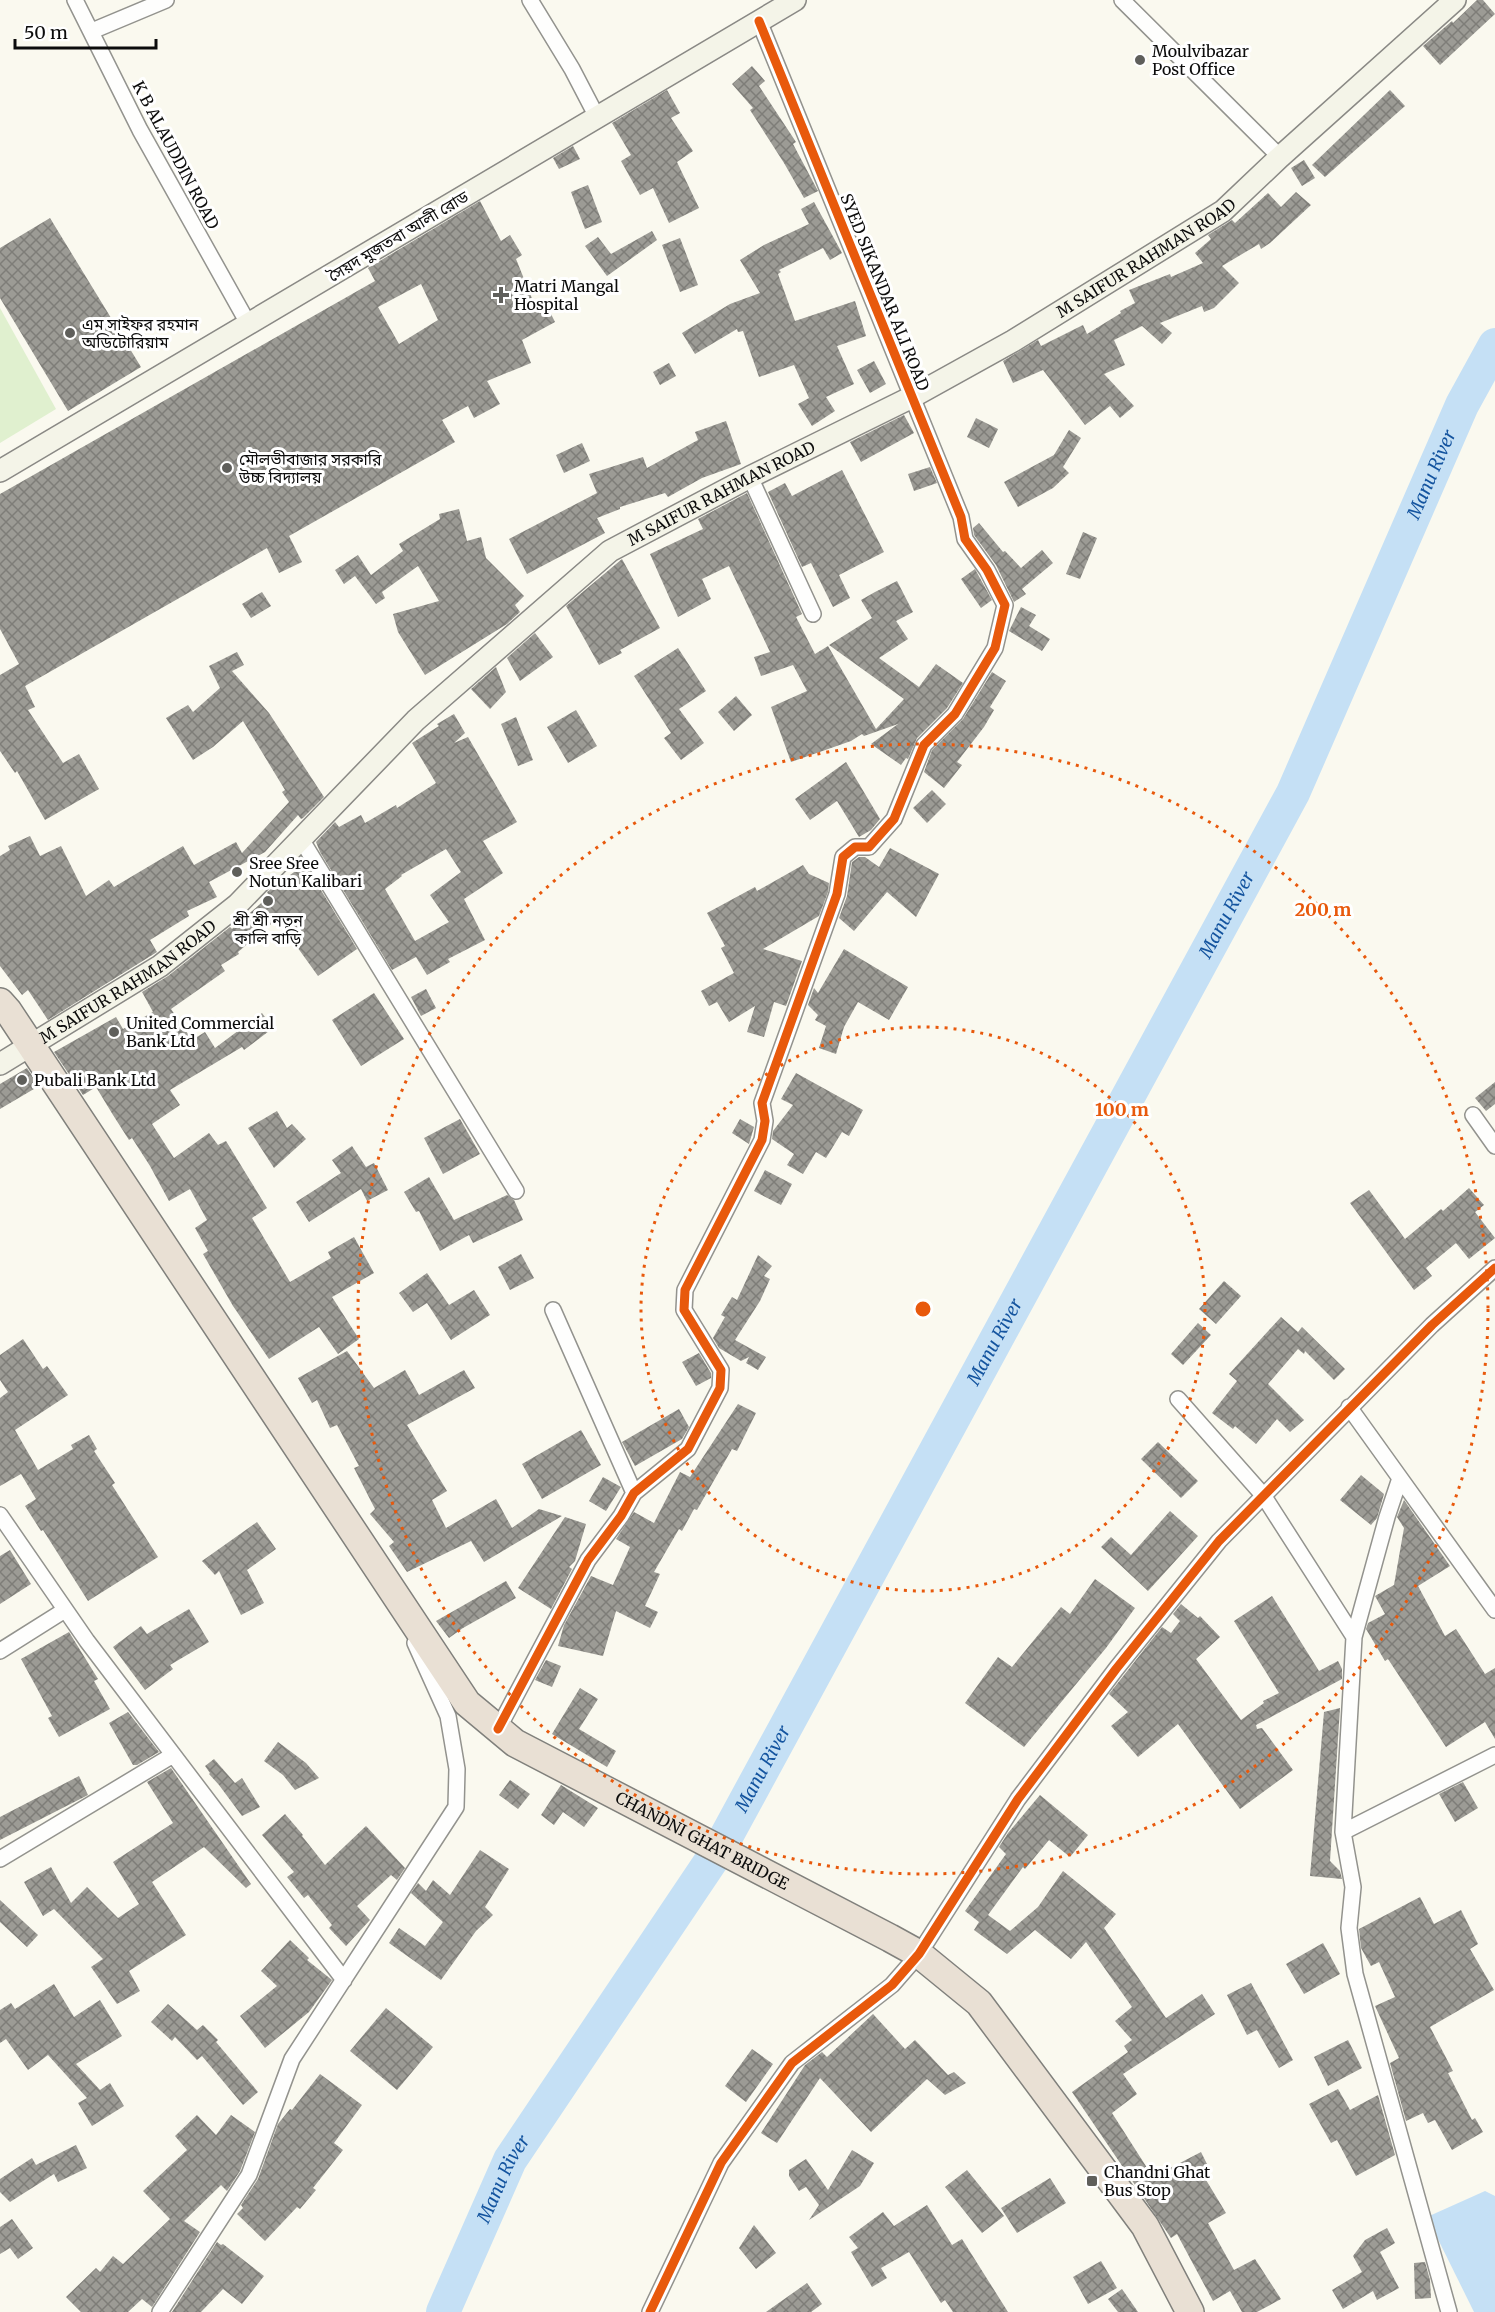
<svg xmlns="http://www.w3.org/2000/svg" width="1495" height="2312" font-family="Merriweather,'Noto Sans Bengali',serif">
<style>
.park{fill:#e0f0cf}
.water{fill:#c5e0f5}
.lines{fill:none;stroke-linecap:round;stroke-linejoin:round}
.river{stroke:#c5e0f5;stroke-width:34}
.building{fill:url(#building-cross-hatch);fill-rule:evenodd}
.street-casing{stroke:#93938e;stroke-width:18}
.secondary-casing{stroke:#8a8985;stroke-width:24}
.highway-casing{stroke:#80807c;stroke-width:30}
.street{stroke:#fefefd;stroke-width:15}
.secondary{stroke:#f4f4e8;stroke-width:21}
.highway{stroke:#e9e0d4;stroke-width:27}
.cycleway-casing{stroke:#fff;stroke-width:13}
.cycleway{stroke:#e8590c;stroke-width:9}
.ring{fill:none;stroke:#e8590c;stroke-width:3;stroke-dasharray:3 6}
.poi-dot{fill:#5f5f5b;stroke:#fff;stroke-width:2}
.labels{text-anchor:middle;stroke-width:6;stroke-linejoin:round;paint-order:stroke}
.poi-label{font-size:16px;fill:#0c0c0c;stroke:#fff;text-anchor:start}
.street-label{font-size:16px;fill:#0c0c0c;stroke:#fff}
.water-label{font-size:18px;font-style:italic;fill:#14549f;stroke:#fff}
.centre{fill:#e8590c;stroke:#fff;stroke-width:3}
.ring-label{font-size:18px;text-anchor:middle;font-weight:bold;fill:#e8590c;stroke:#fff;stroke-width:6;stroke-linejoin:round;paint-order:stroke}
</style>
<defs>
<pattern id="building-cross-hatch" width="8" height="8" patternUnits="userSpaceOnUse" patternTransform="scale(1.5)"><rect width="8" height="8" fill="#9c9b95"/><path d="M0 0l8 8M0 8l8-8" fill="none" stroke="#7e7d78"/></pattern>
</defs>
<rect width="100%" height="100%" fill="#faf9ef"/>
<path class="park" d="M0,308L56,409L0,443Z"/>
<path class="water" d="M1485,2191L1495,2196V2312H1474L1427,2217Z"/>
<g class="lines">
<path class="river" id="s1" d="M443,2312L510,2160L721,1846L1293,793L1462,405L1495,345"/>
</g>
<path class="building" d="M1477,0H1483L1495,14L1440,65L1423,46L1452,21L1453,23Z
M752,66L765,81L759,86L796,142L793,144L818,191L804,198L784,163L750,110L753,108L732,84Z
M667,90L680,113L671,118L693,151L677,162L699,208L669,223L653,188L640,195L621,161L631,155L612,123Z
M1390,90L1405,106L1325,177L1312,165Z
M573,146L580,159L559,169L553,158Z
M1304,160L1315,178L1302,186L1291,168Z
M588,185L602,222L585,229L571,192Z
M1296,192L1311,205L1270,243L1261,249L1259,244L1222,266L1239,283L1214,308L1204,312L1202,306L1160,323L1172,333L1162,344L1142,326L1114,340L1125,365L1104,374L1134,406L1120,418L1110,406L1085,425L1043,370L1013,383L1003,361L1038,340L1041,346L1083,325L1087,334L1121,313L1120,311L1135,303L1129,290L1170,274L1171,277L1203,263L1195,253L1211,239L1208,235L1232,220L1235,223L1268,193L1281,207Z
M480,201L501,241L510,235L522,255L516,259L537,311L547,306L555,322L522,340L531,363L487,381L500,404L474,418L468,406L442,420L455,442L289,536L302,562L279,573L267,548L25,686L35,707L28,710L63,763L79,754L99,789L45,820L17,771L15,773L0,751V675L19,664L0,629V494L375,281L368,268ZM421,284L438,320L399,344L378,307Z
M814,202L842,253L830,260L823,248L779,270L781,272L778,274L795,321L855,301L866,336L837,346L854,384L826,397L835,411L812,426L798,404L809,398L794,365L759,377L743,331L738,332L737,329L695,354L682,333L730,304L760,293L740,260L764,245L809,224L801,209Z
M50,218L141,367L68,411L0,298V248Z
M652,231L657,240L607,276L585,246L598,237L611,254Z
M680,238L698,285L680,292L662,245Z
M874,361L886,384L870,393L857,370Z
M669,363L676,376L660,385L653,372Z
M904,415L914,433L861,462L850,442Z
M976,418L998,429L989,448L967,437Z
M726,421L741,464L702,478L668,497L665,493L620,507V509L597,518L605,533L527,574L509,539L597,493L589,474L643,457L647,468L698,440L695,432Z
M1069,430L1081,438L1063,467L1069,473L1053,488L1018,507L1004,482L1054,455Z
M582,443L590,461L564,473L556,455Z
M930,467L937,483L914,491L908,474Z
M842,470L884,552L839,575L850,598L833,607L811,563L802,567L768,492L785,483L792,496Z
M747,493L802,614L796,617L815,654L828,646L876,729L904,699L829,645L872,618L861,600L875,592L897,581L913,612L896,621L908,639L879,658L919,687L936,664L963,683L947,708L917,738L908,759L906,758L901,765L871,744L898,724L864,736L862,734L851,741L791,762L771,707L807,691L793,665L761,676L754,657L770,652L729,566L702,579L711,599L678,617L650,554L703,529L698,519Z
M459,509L467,541L481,537L486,558L524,596L515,605L520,612L507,624L425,675L398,632L393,614L439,601L418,566L382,592L385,598L376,604L355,576L344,584L335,570L358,555L371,575L403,551L399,544L440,519L439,514Z
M979,523L1003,552L1005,551L1021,568L1042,550L1053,563L1022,589L1026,594L1014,602L996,565L974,535L973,528Z
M1083,532L1097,538L1080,579L1066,574Z
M622,559L660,628L620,650L622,653L599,665L566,606Z
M975,569L992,600L981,608L961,579Z
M262,592L271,606L251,618L242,604Z
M1021,607L1036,615L1029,626L1050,639L1042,651L1009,631Z
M535,633L553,657L520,681L507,658Z
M678,648L706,691L679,709L704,743L681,760L664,738L671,733L634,676Z
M237,652L244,665L232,671L269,713L324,797L303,818L301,819L298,815L265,852L209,882L217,897L187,911L189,916L150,940L157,952L48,1020L28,990L22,995L0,966V856L10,850L8,846L30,836L40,856L61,846L86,896L109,880L114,887L183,846L194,865L236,842L242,853L289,802L282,792L285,790L243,721L213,747L193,760L166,718L188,705L193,712L220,688L209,666Z
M496,667L506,692L490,709L471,689Z
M992,672L1006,681L990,707L994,710L984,727L957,762L962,765L944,788L924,772L932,750L963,719Z
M736,696L752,715L734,731L718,712Z
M576,710L597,746L568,763L547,727Z
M454,714L465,733L454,743L468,737L517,822L483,841L503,873L464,899L485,940L448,959L450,962L427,975L416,957L392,970L320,852L316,842L335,822L339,827L361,815L365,823L396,805L397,808L436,783L412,743L439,726L437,724ZM446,849L461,872L430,895L449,922L415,941L385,889L402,876L401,875Z
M516,717L533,760L518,766L501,724Z
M846,762L880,819L871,830L859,837L837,801L810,820L795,799Z
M932,790L946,804L927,823L913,808Z
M890,848L939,874L916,917L887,892L854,931L839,918L847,896L852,862L859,857H865L879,867Z
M305,864L357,949L318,976L277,919L238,952L239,954L221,965L225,971L171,1009L192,1040L205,1032L215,1048L262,1013L273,1028L244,1050L242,1047L170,1090L180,1105L152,1124L174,1158L209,1133L218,1145L226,1141L267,1208L252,1218L290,1282L331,1258L328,1252L354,1237L374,1273L332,1297L359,1339L338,1354L319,1327L269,1359L233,1306L203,1254L208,1251L195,1228L207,1220L190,1189L169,1201L150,1166L132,1138L129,1140L113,1115L96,1087L83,1095L54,1052L116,1017L123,1029L153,1012L142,992L168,976L230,927L232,929L269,896L267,892Z
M803,865L809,874L829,883L828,892L819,916L763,949L802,961L786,1006L774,1002L764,1037L747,1032L755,1006L729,1022L717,1002L709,1006L701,991L734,973L721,948L725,946L707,913L755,887L757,891Z
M844,949L908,987L889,1020L858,1002L844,1027L836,1054L819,1048L826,1026L815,1020L818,1015L808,1005L814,988L818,993Z
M426,989L436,1008L421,1016L411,997Z
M374,993L404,1039L361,1066L332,1020Z
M27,1068L39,1086L0,1109V1084Z
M796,1073L863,1110L849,1136L842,1132L826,1158L816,1152L803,1174L787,1165L794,1154L772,1139L773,1131L793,1105L781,1099Z
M1495,1082V1104L1486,1111L1475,1098Z
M277,1111L287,1128L292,1124L306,1139L274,1168L248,1128Z
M460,1119L480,1154L443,1174L424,1138Z
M740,1119L754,1127L749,1144L732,1133Z
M352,1146L366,1167L374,1163L388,1190L367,1201L361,1189L309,1222L296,1202L341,1173L332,1160Z
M765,1170L792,1184L781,1205L754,1191Z
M429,1177L454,1220L507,1195L514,1200L523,1220L473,1243L469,1235L440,1251L419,1211L416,1212L404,1192Z
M1469,1188L1484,1205L1475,1212L1495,1238L1469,1259L1456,1243L1426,1268L1432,1276L1414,1290L1350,1203L1369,1190L1405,1239L1441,1209L1443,1211Z
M521,1254L534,1278L510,1290L498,1267Z
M758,1255L772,1266L764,1276L770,1279L760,1301L735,1340L766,1357L758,1370L746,1363L749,1357L741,1361L719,1348L713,1338L725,1317L721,1315L732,1297L737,1300Z
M427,1273L449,1305L474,1290L490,1315L451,1340L427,1303L413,1312L399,1293Z
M1224,1281L1241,1296L1216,1324L1199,1309Z
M1281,1317L1298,1332L1302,1327L1345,1369L1334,1380L1305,1351L1304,1354L1298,1349L1268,1384L1304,1420L1290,1432L1277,1419L1256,1444L1235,1426L1233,1429L1212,1413L1237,1381L1229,1374Z
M1198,1323L1211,1335L1183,1365L1171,1354Z
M23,1339L43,1369L47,1366L68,1395L15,1430L38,1470L73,1449L71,1445L89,1435L97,1449L94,1451L115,1483L112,1485L158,1557L88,1601L43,1530L41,1531L25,1506L36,1499L21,1474L0,1486V1398L8,1392L0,1380V1355Z
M347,1351L374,1388L405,1370L419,1395L464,1370L475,1388L407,1425L447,1491L432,1500L446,1528L496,1499L512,1528L539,1509L562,1516L484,1562L471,1541L407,1572L389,1546L394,1542L370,1514L375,1509L354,1468L359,1466L337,1425L330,1428L317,1400L312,1403L298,1378Z
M699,1353L711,1373V1378L696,1386L682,1362Z
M738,1404L756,1413L737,1451L732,1449L697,1510L694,1509L682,1531L679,1529L654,1572L660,1574L645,1606L658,1612L650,1628L616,1611L603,1656L558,1646L564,1625L591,1576L613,1585L630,1547L616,1539L634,1512L654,1523L680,1472L690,1477Z
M679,1409L689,1427L682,1439L635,1466L622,1442Z
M581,1430L601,1465L542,1499L522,1464Z
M1158,1442L1198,1481L1181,1498L1141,1459Z
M1361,1475L1384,1494L1377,1518L1371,1525L1340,1500Z
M603,1477L621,1487L606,1511L589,1501Z
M1404,1500L1450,1566L1418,1586L1445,1636L1456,1629L1485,1674L1495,1668V1739L1485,1722L1446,1747L1388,1659L1385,1661L1366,1629L1368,1623L1385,1614L1375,1596L1394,1585L1404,1528L1397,1517Z
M1170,1511L1198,1536L1148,1591L1101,1547L1111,1537L1131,1555Z
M565,1517L586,1524L575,1561L569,1567L572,1569L551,1609L518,1588Z
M257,1522L276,1549L247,1570L264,1603L241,1615L219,1571L215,1575L202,1561Z
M10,1550L31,1584L0,1604V1556Z
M1095,1579L1135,1608L1106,1648L1024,1747L965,1703L998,1657L1012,1667L1061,1607L1070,1614Z
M506,1581L516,1598L463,1628L449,1638L436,1621Z
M1272,1596L1319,1671L1338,1661L1342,1669V1679L1256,1725L1257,1729L1262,1728L1293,1770L1240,1809L1178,1724L1138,1757L1111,1726L1128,1712L1109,1694L1162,1627L1171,1633L1180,1621L1173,1614L1181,1604L1198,1618L1200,1616L1220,1637L1196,1659L1241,1720L1264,1703L1263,1701L1279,1693L1234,1621Z
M189,1609L209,1642L170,1665L173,1669L145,1690L113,1647L141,1626L147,1634Z
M69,1632L98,1679L94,1681L110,1709L59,1737L48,1718L52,1716L21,1659Z
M546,1660L561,1666L552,1687L535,1680Z
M580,1688L598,1699L579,1729L616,1751L607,1767L552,1734Z
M1340,1708L1330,1861L1340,1871L1342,1879L1310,1876L1324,1712Z
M128,1712L159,1752L137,1765H133L109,1723Z
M278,1742L306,1763L319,1778L295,1790L283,1775L264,1761Z
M214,1759L235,1783L242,1778L260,1807L242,1816L219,1785L209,1774L210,1773L205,1766Z
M171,1768L251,1884L246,1888L204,1847L152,1882L186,1935L129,1971L140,1991L117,2004L91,1967L103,1959L54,1909L43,1916L24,1882L51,1867L71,1903L87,1887L118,1918L139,1904L113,1862L173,1823L147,1782Z
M79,1776L88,1795L0,1840V1817Z
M510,1780L530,1794L518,1809L499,1795Z
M1463,1782L1478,1808L1455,1822L1439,1794Z
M561,1785L598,1808L584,1827L563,1812L554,1825L541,1815Z
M1040,1795L1088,1835L1070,1857L1049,1840L1025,1869L1023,1867L988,1915L1010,1931L1038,1907L1063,1871L1116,1914L1104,1928L1166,2018L1202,1994L1215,2014L1123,2074L1137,2094L1112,2113L1151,2174L1153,2172L1155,2176L1201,2152L1208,2166L1200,2170L1226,2213L1208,2223L1234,2270L1255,2259L1281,2299L1257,2312H1242L1230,2291L1213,2301L1177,2234L1171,2238L1072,2092L1128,2052L1124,2046L1132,2040L1115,2021L1132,2007L1086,1942L1071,1959L1035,1930L1007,1954L974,1930L979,1922L965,1911L1006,1854L999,1847L1008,1833Z
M285,1814L303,1835L302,1836L325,1865L366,1826L405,1868L397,1880L391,1875L357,1906L370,1920L346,1946L329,1928L332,1925L308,1895L304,1898L287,1877L294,1872L262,1835Z
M480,1850L509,1869L485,1907L493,1915L476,1931L441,1980L389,1943L399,1928L425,1946L443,1922L411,1893L418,1883L426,1891L433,1880L450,1895Z
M1420,1897L1434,1924L1461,1910L1478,1944L1470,1949L1494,1990L1430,2027L1453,2071L1448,2073L1472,2120L1475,2118L1483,2132L1452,2150L1435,2120L1428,2123L1423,2113L1406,2121L1390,2063L1399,2058L1375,2006L1395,1997L1379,1962L1371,1966L1361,1948L1359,1929Z
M0,1900L38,1935L27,1947L0,1922Z
M290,1940L309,1958L307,1960L332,1980L309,2012L265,2048L240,2016L277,1986L261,1971Z
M1323,1943L1340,1974L1304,1994L1286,1964Z
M1251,1983L1293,2060L1279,2068L1257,2030L1247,2035L1227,1995Z
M54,1984L74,2017L100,2000L122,2036L76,2064L100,2090L110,2083L124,2106L92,2126L78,2103L87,2098L48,2055L28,2070L6,2039L0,2043V2010L11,2003L15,2009Z
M168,2004L197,2030L203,2025L218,2040L216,2042L258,2092L243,2105L202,2056L197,2060L175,2037L172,2041L151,2022Z
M386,2008L433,2047L397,2090L350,2051Z
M873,2014L905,2049L915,2040L948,2075L954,2072L966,2083L945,2095L927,2079L871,2132L820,2078L777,2143L761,2133L805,2065L822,2052L827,2057Z
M1348,2040L1362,2068L1328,2086L1314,2057Z
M752,2049L773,2064L746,2102L725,2086Z
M320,2074L362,2105L334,2143L343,2150L313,2188L316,2190L300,2209L297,2207L265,2241L237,2214L243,2208L241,2205L258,2179L278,2124L290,2109L292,2110Z
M1338,2089L1350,2110L1378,2095L1395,2155L1356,2176L1337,2140L1331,2143L1309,2104Z
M197,2115L216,2135L231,2115L255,2132L240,2171L227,2191L221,2185L184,2221L200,2232L152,2307L142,2299L128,2312H81L66,2297L96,2268L100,2272L113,2256L123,2264L170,2219L143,2191L187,2150L175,2136Z
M76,2145L87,2168L58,2182L54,2174L10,2202L0,2192V2179L32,2158L36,2165Z
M852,2150L874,2163L860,2186L809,2220L819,2205L806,2187L799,2191L789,2176V2170L806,2159L828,2190Z
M967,2170L1004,2216L982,2233L945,2187Z
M1050,2178L1066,2203L1017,2233L1001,2208Z
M927,2205L952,2245L962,2239L1008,2312H953L945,2300L941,2303L909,2252L881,2268L887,2278L872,2287L851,2252L858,2248L849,2237L883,2212L894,2226Z
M12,2219L33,2248L18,2259L10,2248L0,2254V2227Z
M754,2225L776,2253L756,2269L739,2248Z
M1387,2228L1395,2243L1380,2252L1399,2288L1377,2300L1373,2291L1343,2309L1332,2290L1362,2272L1353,2256L1365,2240Z
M217,2242L221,2245L223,2244L264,2276L242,2304L223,2289L201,2312H172Z
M1101,2261L1117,2288L1088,2304L1073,2277Z
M1425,2262L1430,2280L1431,2298L1415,2299L1414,2263Z
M807,2283L822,2304L811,2312H766Z
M1122,2289L1138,2312H1118L1108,2299Z"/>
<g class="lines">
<defs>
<path id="street" d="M75,0L140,130L249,325
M530,0L572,69L597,117
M1122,0L1280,157
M92,31L166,0
M750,477L813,614
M301,839L516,1191
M1473,1115L1495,1146
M553,1310L634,1493
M1178,1399L1263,1495L1354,1637
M1349,1407L1400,1478L1387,1517L1354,1637L1343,1832L1353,1887L1349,1928L1355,1974L1449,2312
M1400,1478L1495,1610
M0,1515L87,1641L344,1980
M0,1651L65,1610
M498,1729L588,1560L621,1516L634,1493L688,1449L720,1388L721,1370L684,1310L685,1290L762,1140L765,1121L762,1103L837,894L843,857L855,847H869L894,819L924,745L955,714L995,648L1005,605L987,570L965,539L961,517L759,21
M1343,1832L1495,1755
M0,1859L173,1755
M160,2312L249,2175L292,2059L456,1807L457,1769L448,1716L415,1643
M650,2312L721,2163L792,2063L892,1985L919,1954L1018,1799L1116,1669L1219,1541L1432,1325L1495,1268"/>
<g id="secondary">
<path d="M0,471L795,0"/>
<path id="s2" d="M0,1064L160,966L237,905L416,720L610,551L750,477L912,397L1013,341L1223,211L1280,157L1455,0"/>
</g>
<g id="highway">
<path id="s3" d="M0,1002L8,1011L467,1703L515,1743L890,1938L919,1954L979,2003L1145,2226L1190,2312"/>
</g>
</defs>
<use href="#street" class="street-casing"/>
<use href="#secondary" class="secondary-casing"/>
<use href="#highway" class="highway-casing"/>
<use href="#street" class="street"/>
<use href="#secondary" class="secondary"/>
<use href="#highway" class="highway"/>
<defs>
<path id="cycleway" d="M498,1729L588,1560L621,1516L634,1493L688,1449L720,1388L721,1370L684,1310L685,1290L762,1140L765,1121L762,1103L837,894L843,857L855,847H869L894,819L924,745L955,714L995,648L1005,605L987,570L965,539L961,517L759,21
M650,2312L721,2163L792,2063L892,1985L919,1954L1018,1799L1116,1669L1219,1541L1432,1325L1495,1268"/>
</defs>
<use href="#cycleway" class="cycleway-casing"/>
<use href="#cycleway" class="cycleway"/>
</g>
<g class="ring">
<circle cx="923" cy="1309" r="282"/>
<circle cx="923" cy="1309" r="565"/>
</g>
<g class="poi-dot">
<circle cx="1140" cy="60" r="6"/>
<path d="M498 286h6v6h6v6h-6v6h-6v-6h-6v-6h6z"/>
<circle cx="70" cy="333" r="6"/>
<circle cx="227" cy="468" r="6"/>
<circle cx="237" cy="872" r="6"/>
<circle cx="268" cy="901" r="6"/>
<circle cx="114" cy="1032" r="6"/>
<circle cx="22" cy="1080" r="6"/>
<rect x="1086" y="2175" width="12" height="12" rx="3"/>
</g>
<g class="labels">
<g class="poi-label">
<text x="1152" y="57">Moulvibazar<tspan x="1152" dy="18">Post Office</tspan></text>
<text x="514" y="292">Matri Mangal<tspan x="514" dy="18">Hospital</tspan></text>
<text x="82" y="330">এম সাইফুর রহমান<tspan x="82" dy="18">অডিটোরিয়াম</tspan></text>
<text x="239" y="465">মৌলভীবাজার সরকারি<tspan x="239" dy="18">উচ্চ বিদ্যালয়</tspan></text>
<text x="249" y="869">Sree Sree<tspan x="249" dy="18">Notun Kalibari</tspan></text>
<text x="268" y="926" text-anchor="middle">শ্রী শ্রী নতুন<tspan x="268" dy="18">কালি বাড়ি</tspan></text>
<text x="126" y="1029">United Commercial<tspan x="126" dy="18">Bank Ltd</tspan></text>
<text x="34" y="1086">Pubali Bank Ltd</text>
<text x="1104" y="2178">Chandni Ghat<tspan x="1104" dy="18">Bus Stop</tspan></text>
</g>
<g class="street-label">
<text transform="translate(176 155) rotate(62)" y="6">K B ALAUDDIN ROAD</text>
<text transform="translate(398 236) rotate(-31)" y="6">সৈয়দ মুজতবা আলী রোড</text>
<text dy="6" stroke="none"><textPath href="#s2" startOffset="1412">M SAIFUR RAHMAN ROAD</textPath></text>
<text transform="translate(885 292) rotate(68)" y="6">SYED SIKANDAR ALI ROAD</text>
<text dy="6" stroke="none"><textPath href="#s2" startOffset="926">M SAIFUR RAHMAN ROAD</textPath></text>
<text dy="6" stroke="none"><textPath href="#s2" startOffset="152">M SAIFUR RAHMAN ROAD</textPath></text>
<text dy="6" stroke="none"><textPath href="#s3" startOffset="1116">CHANDNI GHAT BRIDGE</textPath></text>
</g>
<g class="water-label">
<text dy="6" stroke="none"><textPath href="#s1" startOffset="2090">Manu River</textPath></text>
<text dy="6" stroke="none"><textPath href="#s1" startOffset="1604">Manu River</textPath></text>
<text dy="6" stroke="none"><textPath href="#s1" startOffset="1118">Manu River</textPath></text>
<text dy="6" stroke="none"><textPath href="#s1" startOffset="632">Manu River</textPath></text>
<text dy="6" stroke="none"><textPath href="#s1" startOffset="146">Manu River</textPath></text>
</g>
</g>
<circle cx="923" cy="1309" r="9" class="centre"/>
<g class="ring-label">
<text x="1323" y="916">200 m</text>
<text x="1122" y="1116">100 m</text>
</g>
<path d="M15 39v9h141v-9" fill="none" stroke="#0c0c0c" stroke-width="3"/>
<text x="24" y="39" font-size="18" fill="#0c0c0c" stroke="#ffffff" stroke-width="4.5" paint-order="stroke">50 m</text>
</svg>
